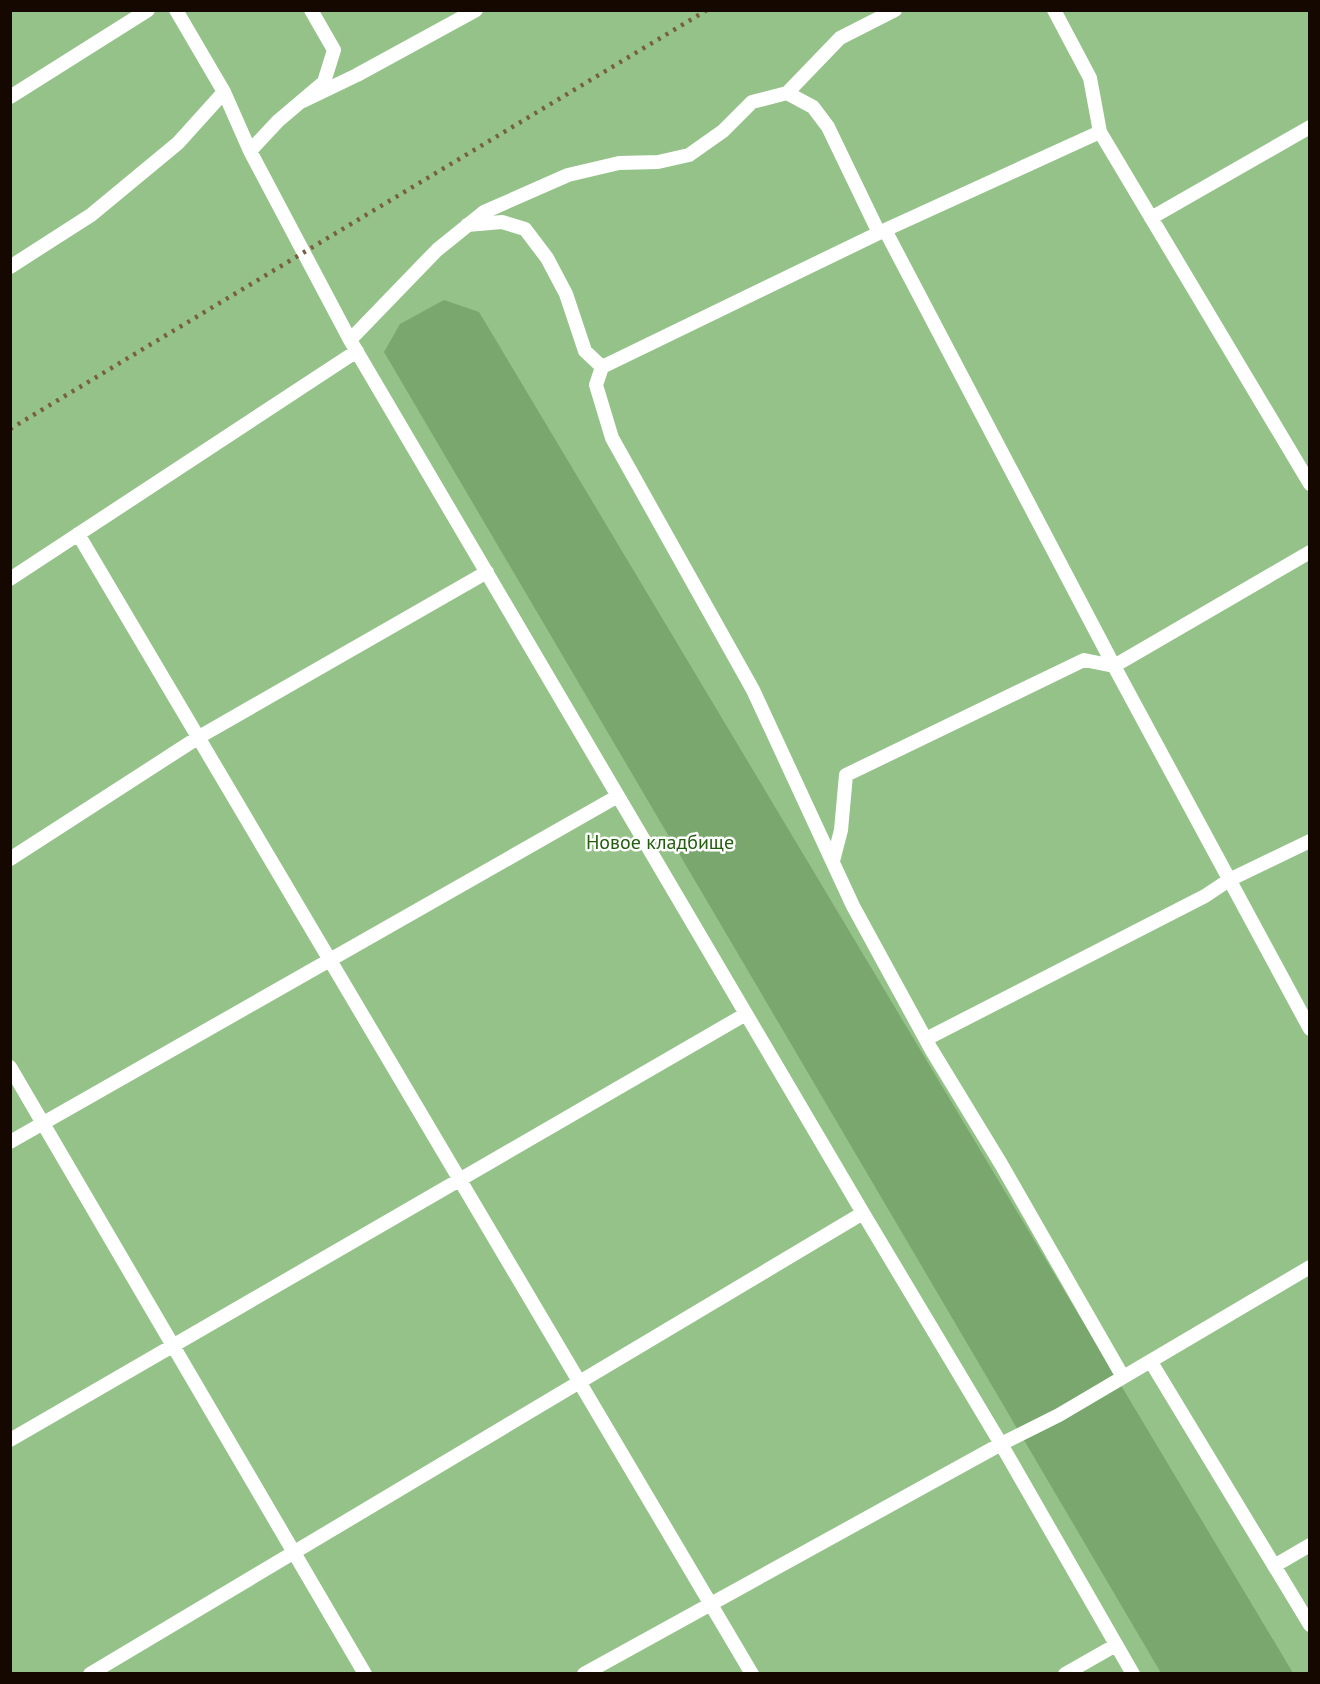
<svg xmlns="http://www.w3.org/2000/svg" width="1320" height="1684" font-family="'PT Sans',sans-serif">
<style>
.green{fill:#94c288}
.forest{fill:#7aa76e}
.lines{fill:none;stroke-linecap:round;stroke-linejoin:round}
.service{stroke:#fff;stroke-width:14}
.rail{stroke:#775f40;stroke-width:4.5;stroke-dasharray:3 6;stroke-linecap:butt}
.labels{text-anchor:middle;stroke-width:5;stroke-linejoin:round;paint-order:stroke}
.park-label{font-size:20px;fill:#235d0e;stroke:#fcfcfc}
</style>
<rect width="100%" height="100%" fill="#fbd596"/>
<path class="green" d="M11,11H1309V1673H11Z"/>
<path class="forest" d="M444,300L479,312L1293,1673H1161L384,352L400,324Z"/>
<g class="lines">
<path class="service" d="M176,10L224,92L250,151L350,340L863,1213L1001,1444L1133,1674
M1054,10L1090,78L1100,132L1310,484
M787,93L813,107L828,127L879,233
M10,97L148,10
M303,101L357,75L476,10
M250,151L278,121L324,82L334,50L311,10
M1151,218L1310,127
M467,225L502,222L525,229L547,258L566,294L585,351L602,367L596,385L612,438L753,690L853,906L931,1049L1001,1164L1123,1377
M885,230L1114,666L1310,1029
M10,267L91,215L178,143L224,92
M350,340L437,250L484,212L568,175L619,163L658,162L689,155L723,131L752,102L787,93L840,38L895,10
M602,367L885,230L1100,132
M78,534L752,1674
M10,579L357,351
M10,859L199,737L487,572
M833,861L841,830L846,775L1084,660L1114,666L1310,552
M926,1039L1205,896L1229,880L1310,841
M10,1067L365,1674
M10,1142L618,796
M1151,1362L1310,1625
M10,1440L746,1014
M1274,1566L1310,1545
M90,1674L863,1213
M584,1674L1001,1444L1059,1415L1310,1267
M1065,1674L1116,1645"/>
<path class="rail" d="M10,429L707,10"/>
</g>
<g class="labels">
<g class="park-label">
<text x="660" y="849">Новое кладбище</text>
</g>
</g>
<rect width="1320" height="1684" fill="none" stroke="#150800" stroke-width="24"/>
</svg>
